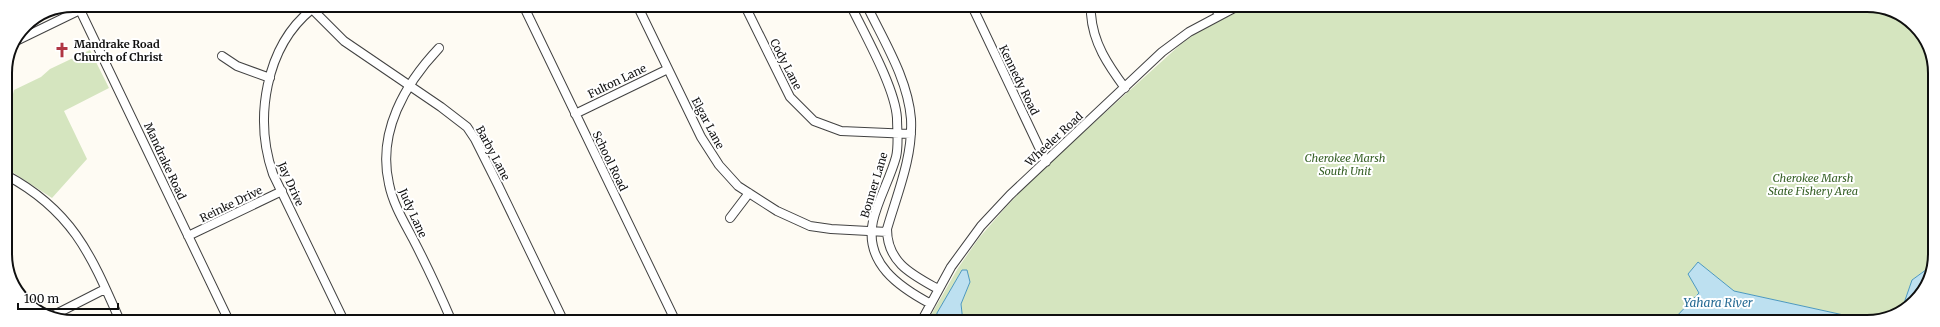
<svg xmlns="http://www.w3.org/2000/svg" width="1940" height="327" font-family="Merriweather,serif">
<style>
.green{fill:#d5e5bf}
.water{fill:#bde0f0;stroke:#4c98be}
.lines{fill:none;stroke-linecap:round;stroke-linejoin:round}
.minor-casing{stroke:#424242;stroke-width:10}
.minor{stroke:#fff;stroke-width:8}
.labels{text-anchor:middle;stroke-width:4;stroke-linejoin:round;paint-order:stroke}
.poi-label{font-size:11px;font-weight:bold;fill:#0f0f0f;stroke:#fff;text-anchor:start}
.street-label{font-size:11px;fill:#0f0f0f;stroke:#fff}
.park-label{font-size:11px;font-style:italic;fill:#366026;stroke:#fff}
.water-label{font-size:12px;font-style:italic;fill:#266b94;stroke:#fff}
.rim{fill:none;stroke:#0f0f0f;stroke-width:2}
</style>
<rect width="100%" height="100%" fill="#fefbf3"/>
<path class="green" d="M1876,6L1915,25L1934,59V263L1912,280L1902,309L1871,321L1734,291L1698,262L1688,274L1699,293L1671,322H963L961,304L970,282L967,270H962L937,313L936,322H927L958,268L979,238L1005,208L1035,176L1181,44L1196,33L1247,7Z
M90,50L109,88L64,111L87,159L52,198L6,168V122L14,90L41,77L50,69Z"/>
<path class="water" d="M1698,262L1734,291L1871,321L1671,322L1699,293L1688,274Z
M1934,264L1912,305L1902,309L1912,280Z
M962,270H967L970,282L961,304L963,322H936L937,313Z"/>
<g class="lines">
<defs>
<path id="minor" d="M1214,7L1220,15
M746,8L790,97L814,121L841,131L911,134
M852,8C866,37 895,88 897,118C897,130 899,145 896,157C890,179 878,199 873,221C864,263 899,287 931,304
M868,8C885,43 908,80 911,119C913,157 897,194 887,229C887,263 913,275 938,289
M973,8L1046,162
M312,9L344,41L441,107L467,127L475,139L498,185L564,322
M312,9C265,47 254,119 273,174L344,321
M525,9L676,322
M639,9L701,137L719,165L738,186L777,211L810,226L831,229L887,232
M80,10L229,321
M1091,14C1093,43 1108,65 1125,88
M12,43L80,10
M439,48C405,84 377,132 389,184C393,204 404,222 413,239C427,266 440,294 452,322
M222,56L237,66L270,78
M575,114L668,69
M6,175C73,211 91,255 120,321
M730,218L749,193
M188,236L282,191
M52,316L105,289
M727,322L744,320L764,322
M921,322L951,267L981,226L1010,195L1162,52L1189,32L1236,7"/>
</defs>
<use href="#minor" class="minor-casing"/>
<use href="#minor" class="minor"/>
</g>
<defs>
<symbol id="church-bare" viewBox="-9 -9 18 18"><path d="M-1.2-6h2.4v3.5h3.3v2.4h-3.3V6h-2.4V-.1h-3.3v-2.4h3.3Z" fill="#b03644" stroke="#fff" stroke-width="2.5" paint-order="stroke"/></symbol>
</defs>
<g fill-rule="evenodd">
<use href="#church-bare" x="51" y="39" width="22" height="22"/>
</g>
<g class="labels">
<g class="poi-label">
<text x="74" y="48">Mandrake Road<tspan x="74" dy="13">Church of Christ</tspan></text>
</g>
<g class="street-label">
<text transform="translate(786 64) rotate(63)" y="4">Cody Lane</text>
<text transform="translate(1019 80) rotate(64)" y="4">Kennedy Road</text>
<text transform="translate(617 81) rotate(-26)" y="4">Fulton Lane</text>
<text transform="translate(708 123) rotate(62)" y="4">Elgar Lane</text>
<text transform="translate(1054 139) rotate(-43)" y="4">Wheeler Road</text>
<text transform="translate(493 153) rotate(62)" y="4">Barby Lane</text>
<text transform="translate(165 161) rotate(65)" y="4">Mandrake Road</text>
<text transform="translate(610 161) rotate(64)" y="4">School Road</text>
<text transform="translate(291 184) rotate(66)" y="4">Jay Drive</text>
<text transform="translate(874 185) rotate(-73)" y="4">Bonner Lane</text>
<text transform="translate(231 204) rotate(-26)" y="4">Reinke Drive</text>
<text transform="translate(413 213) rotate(66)" y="4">Judy Lane</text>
</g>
<g class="park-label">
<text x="1345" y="162">Cherokee Marsh<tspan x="1345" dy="13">South Unit</tspan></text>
<text x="1813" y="182">Cherokee Marsh<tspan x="1813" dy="13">State Fishery Area</tspan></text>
</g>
<g class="water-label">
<text x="1718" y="307">Yahara River</text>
</g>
</g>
<path d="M0 0H1940V327H0ZM73 12H1867A61 61 0 0 1 1928 73V254A61 61 0 0 1 1867 315H73A61 61 0 0 1 12 254V73A61 61 0 0 1 73 12Z" fill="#fff" fill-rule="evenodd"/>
<path class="rim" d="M73 12H1867A61 61 0 0 1 1928 73V254A61 61 0 0 1 1867 315H73A61 61 0 0 1 12 254V73A61 61 0 0 1 73 12Z"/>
<path d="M18 303v6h100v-6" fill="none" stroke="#0f0f0f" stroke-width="2"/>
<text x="24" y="303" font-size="12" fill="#0f0f0f" stroke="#ffffff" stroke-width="3" paint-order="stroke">100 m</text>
</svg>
